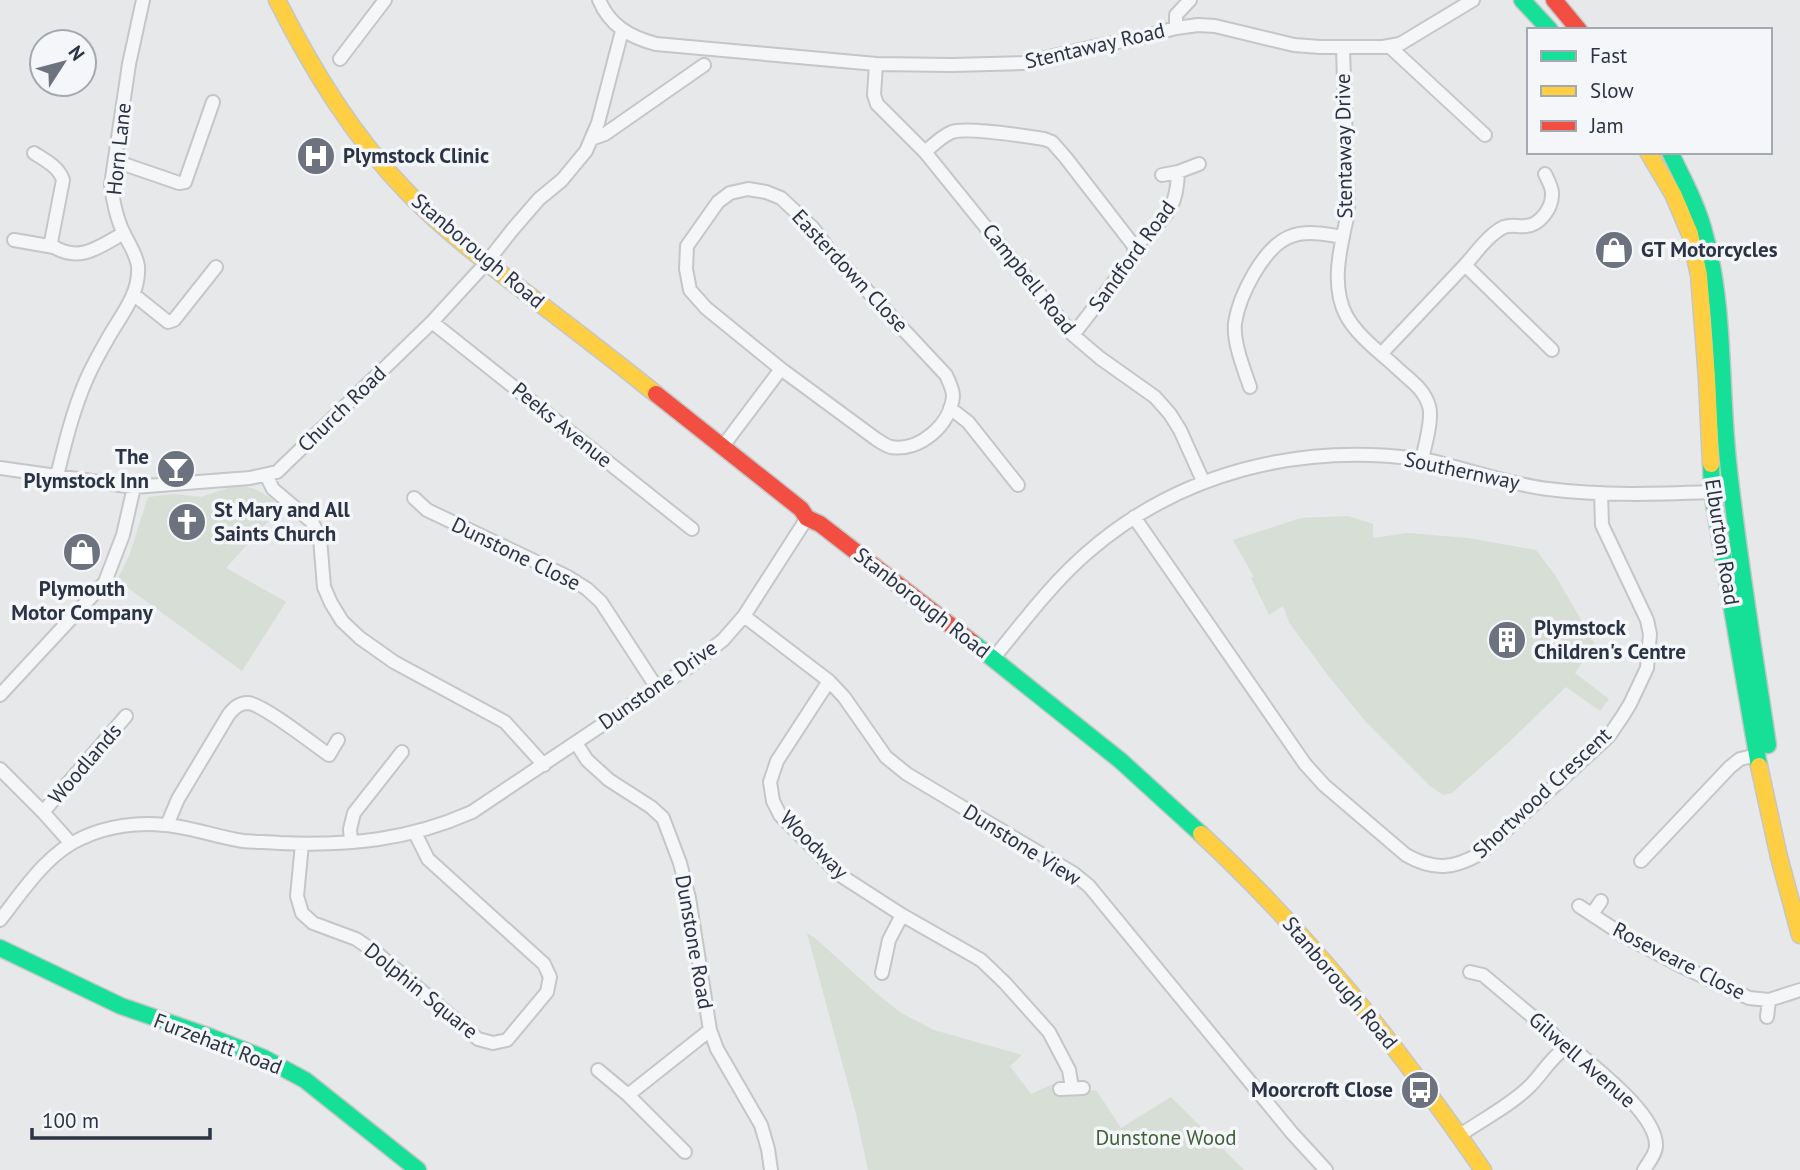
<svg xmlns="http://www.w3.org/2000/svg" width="1800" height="1170" font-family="'PT Sans',sans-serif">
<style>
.green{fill:#d6ded6}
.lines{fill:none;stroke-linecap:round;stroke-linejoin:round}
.street-casing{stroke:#c4c6c8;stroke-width:16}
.fast-casing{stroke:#c4c6c8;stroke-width:19}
.slow-casing{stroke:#c4c6c8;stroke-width:19}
.jam-casing{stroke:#c4c6c8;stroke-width:19}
.street{stroke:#f5f6f7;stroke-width:12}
.fast{stroke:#16e098;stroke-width:16}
.slow{stroke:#ffcf43;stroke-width:16}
.jam{stroke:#f24e42;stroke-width:16}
.labels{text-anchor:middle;stroke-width:7;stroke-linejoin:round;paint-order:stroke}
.street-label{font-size:21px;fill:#2b3445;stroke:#f4f6f9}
.poi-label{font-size:21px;font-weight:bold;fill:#2b3445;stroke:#f4f6f9;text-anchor:start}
.park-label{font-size:21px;fill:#3f6138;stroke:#f4f6f9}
</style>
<rect width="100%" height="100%" fill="#e6e8ea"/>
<path class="green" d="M236,485C254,486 268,495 281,507L226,568L286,602L242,671L117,580L129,556L148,497L174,494L201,497Z
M1348,516L1373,524V538L1407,533L1468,538L1536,550L1555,575L1595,644L1575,673L1609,699L1600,711L1566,687L1509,742L1452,793L1443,795L1429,785L1367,723L1330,678L1290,624L1283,606L1269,615L1251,578L1254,577L1233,540L1301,518Z
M807,933L815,938L876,993L901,1013L934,1030L1022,1055L1010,1066L1031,1094L1053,1084C1066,1094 1081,1092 1096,1090L1121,1128L1171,1097L1244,1170H868L856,1114Z"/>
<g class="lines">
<defs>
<path id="street" d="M599,0C610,26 630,37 656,44L876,64L952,65L1023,63L1093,47L1142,37L1176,28L1198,25L1215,26L1294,45L1320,47H1383L1400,44L1473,0
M1176,28V15L1190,0
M1389,46L1485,135
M1343,48L1348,213C1341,245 1330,284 1346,315C1357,336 1381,353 1398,369C1411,381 1424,389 1429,406C1433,418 1425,446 1422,459
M340,59L385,0
M876,64L874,95L877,104L925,152L1073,335L1100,358L1155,397L1170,414L1180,430L1203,481
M591,139L605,134L704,65
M925,152C933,145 942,136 952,132C967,127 1025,136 1044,139L1052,142L1066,158L1134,246
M34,153C45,160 59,167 63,180L51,242L54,247C81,263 100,246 124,233
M115,161L179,183L185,182L213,102
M1162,175L1178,172
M14,240L54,247
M1134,246C1142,241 1148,234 1155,227C1173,209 1177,198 1178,172L1199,164
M1465,265C1476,253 1489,234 1504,227C1512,224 1518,227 1526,226C1540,225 1552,208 1552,195C1553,189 1548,180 1545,174
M133,294L168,322L174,320L216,267
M432,322L692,529
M1073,335L1134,256V246
M1381,354L1465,265L1552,350
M1250,387C1244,369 1233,343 1235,323C1239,296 1263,248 1289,237C1306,230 1326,234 1343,237
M950,408L968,422L1018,485
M723,446L781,369L706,308L690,290L686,269L687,246L718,202L730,193L748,189L766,192L781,198L813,228L829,250L946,375C949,382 953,389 953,396C951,424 920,452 891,447C886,446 881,442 876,439L781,369
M0,468L134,487L250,478L277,472L432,322L487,262L513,229L539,199L562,180L586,151L598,123L622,31
M266,475L273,489L312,522L320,538L324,587L331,603L342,621L360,638L394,662L505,722L544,765
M57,476C65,443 73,410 87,378C93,365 100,352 107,340C120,316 140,295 138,266C136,252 126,240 121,227C115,213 113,200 111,185L129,64L143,0
M414,498L427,510L568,577L587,589L601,602L657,688
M1134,517L1305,764L1324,785L1406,855C1434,871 1454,869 1481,853L1609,736L1622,717L1630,704L1647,668L1650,634L1647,620L1602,525L1601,493
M744,616L829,681L844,697L886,757L907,774L1073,873L1089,886L1292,1133L1326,1170
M993,659C1023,622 1052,583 1088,552C1180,472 1300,443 1419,459C1431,460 1443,464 1455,467C1485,475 1516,485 1548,489C1602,496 1657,494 1712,492L1717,487
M829,681L777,761L770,782L773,801L780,815L840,875L902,915L981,960L1005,983L1049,1032L1069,1070L1072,1088
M0,695L105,582L123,535L134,487
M576,743L587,760L609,780L651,807L663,818L680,863L689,898L710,1030L717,1049L761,1125L768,1149L771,1170
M0,769L43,812L67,839L69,845
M43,812L126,716
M167,825L178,799L229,714C234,708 239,703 248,703C263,704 313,744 329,755L338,740
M351,841L350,829L354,813L402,752
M302,844L297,896L302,913L313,923L356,939L378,954L478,1039L493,1043L507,1040L547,992L550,977L544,964L428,859L415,833
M1641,861L1730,767L1740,759L1757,755
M1579,906L1626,937L1679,965L1749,998L1769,1000L1800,990
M1592,914L1601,901
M0,920C23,891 47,853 82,838C107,826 138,822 165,825C191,827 217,837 243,841C255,842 268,842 280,843C349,846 409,840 472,812L690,666L723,640L744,616L807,518
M1470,972L1483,975L1552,1033L1564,1049L1576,1051C1599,1071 1657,1115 1656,1146C1656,1154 1648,1163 1644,1170
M882,973L889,940L902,915
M1767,1017L1769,1000
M598,1070L628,1095L685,1152
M1060,1089L1083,1088
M628,1095L710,1030
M1460,1135C1482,1120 1511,1105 1530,1086C1543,1073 1548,1061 1564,1049"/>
<path id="fast" d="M1522,0L1550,30
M1670,152C1683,179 1698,206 1705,235C1725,308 1720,386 1728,461C1738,556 1754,651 1768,745
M1711,464L1712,492L1759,766
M972,642L1121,761L1201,834
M0,948L121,1006L208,1036L264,1058L305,1080L418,1170"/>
<path id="slow" d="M277,0C312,69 353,137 408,193C450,236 499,272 547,309C584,337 620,365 656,394
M1648,152L1673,194L1690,234L1699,275L1707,378L1711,464
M1759,766L1779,857L1800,935
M1201,834C1309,934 1400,1049 1483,1170"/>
<path id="jam" d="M1554,0L1579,30
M656,394L801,509L807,518L820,524L972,642"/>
</defs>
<use href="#street" class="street-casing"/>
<use href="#fast" class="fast-casing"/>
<use href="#slow" class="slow-casing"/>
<use href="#jam" class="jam-casing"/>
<use href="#street" class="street"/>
<use href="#fast" class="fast"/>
<use href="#slow" class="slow"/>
<use href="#jam" class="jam"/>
</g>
<defs>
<symbol id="hospital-disc" viewBox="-11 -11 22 22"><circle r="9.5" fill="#6c737f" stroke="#f4f6f9"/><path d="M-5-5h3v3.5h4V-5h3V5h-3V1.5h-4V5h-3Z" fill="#fff"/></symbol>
<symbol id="shop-disc" viewBox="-11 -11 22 22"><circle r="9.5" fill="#6c737f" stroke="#f4f6f9"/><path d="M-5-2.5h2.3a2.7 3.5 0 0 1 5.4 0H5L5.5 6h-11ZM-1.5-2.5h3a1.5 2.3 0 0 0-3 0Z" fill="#fff"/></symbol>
<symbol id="bar-disc" viewBox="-11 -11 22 22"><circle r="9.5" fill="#6c737f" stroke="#f4f6f9"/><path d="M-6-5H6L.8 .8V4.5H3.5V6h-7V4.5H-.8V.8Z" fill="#fff"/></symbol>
<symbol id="church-disc" viewBox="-11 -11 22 22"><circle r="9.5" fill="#6c737f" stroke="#f4f6f9"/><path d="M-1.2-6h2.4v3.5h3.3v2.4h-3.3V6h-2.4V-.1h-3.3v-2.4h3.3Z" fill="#fff"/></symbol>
<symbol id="building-disc" viewBox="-11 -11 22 22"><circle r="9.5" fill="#6c737f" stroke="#f4f6f9"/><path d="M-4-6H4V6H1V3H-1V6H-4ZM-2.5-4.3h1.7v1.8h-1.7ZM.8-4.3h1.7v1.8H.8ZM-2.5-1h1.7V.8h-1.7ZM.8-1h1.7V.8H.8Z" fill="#fff"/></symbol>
<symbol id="bus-disc" viewBox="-11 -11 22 22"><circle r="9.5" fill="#6c737f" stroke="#f4f6f9"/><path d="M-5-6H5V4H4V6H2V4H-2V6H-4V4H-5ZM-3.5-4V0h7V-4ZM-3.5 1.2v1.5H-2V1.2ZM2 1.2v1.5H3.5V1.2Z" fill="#fff"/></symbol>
</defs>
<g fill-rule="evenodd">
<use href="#hospital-disc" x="294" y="134" width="44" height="44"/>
<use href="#shop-disc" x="1592" y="228" width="44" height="44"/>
<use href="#bar-disc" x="154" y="447" width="44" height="44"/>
<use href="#church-disc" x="165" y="500" width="44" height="44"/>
<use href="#shop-disc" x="60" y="530" width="44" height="44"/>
<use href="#building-disc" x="1485" y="618" width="44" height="44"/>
<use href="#bus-disc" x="1398" y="1068" width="44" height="44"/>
</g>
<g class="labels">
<g class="street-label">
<text transform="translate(1095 46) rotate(-13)" y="7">Stentaway Road</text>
<text transform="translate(1344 146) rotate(-91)" y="7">Stentaway Drive</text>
<text transform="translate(119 149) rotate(-84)" y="7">Horn Lane</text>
<text transform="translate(478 251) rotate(40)" y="7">Stanborough Road</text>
<text transform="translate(1132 256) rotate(-54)" y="7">Sandford Road</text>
<text transform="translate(850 271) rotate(47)" y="7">Easterdown Close</text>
<text transform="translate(1029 279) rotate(51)" y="7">Campbell Road</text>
<text transform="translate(342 409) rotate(-44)" y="7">Church Road</text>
<text transform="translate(562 425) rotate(39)" y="7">Peeks Avenue</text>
<text transform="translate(1462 471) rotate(12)" y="7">Southernway</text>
<text transform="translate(1722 542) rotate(81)" y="7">Elburton Road</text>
<text transform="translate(516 554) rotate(26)" y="7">Dunstone Close</text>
<text transform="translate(922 603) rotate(38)" y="7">Stanborough Road</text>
<text transform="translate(658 685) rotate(-35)" y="7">Dunstone Drive</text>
<text transform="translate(85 764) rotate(-49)" y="7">Woodlands</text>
<text transform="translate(1542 793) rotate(-43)" y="7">Shortwood Crescent</text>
<text transform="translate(814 845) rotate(45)" y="7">Woodway</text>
<text transform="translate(1022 845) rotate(32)" y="7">Dunstone View</text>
<text transform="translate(694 942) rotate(80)" y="7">Dunstone Road</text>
<text transform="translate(1679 961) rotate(27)" y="7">Roseveare Close</text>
<text transform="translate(1340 983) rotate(50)" y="7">Stanborough Road</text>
<text transform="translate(421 991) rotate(39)" y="7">Dolphin Square</text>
<text transform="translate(218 1044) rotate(21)" y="7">Furzehatt Road</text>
<text transform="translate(1582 1060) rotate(41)" y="7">Gilwell Avenue</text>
</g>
<g class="poi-label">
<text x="343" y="163">Plymstock Clinic</text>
<text x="1641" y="257">GT Motorcycles</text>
<text x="149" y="464" text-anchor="end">The<tspan x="149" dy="24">Plymstock Inn</tspan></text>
<text x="214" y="517">St Mary and All<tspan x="214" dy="24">Saints Church</tspan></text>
<text x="82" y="596" text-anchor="middle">Plymouth<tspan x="82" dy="24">Motor Company</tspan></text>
<text x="1534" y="635">Plymstock<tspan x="1534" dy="24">Children's Centre</tspan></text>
<text x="1393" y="1097" text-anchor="end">Moorcroft Close</text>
</g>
<g class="park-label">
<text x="1166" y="1145">Dunstone Wood</text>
</g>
</g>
<rect x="1527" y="28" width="245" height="126" fill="#f4f6f9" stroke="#a4a8b1" stroke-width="2"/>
<rect x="1541" y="51" width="35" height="10" fill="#16e098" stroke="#a4a8b1" stroke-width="2"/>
<text x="1590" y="63" font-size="21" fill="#2b3445">Fast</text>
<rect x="1541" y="86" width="35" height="10" fill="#ffcf43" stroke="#a4a8b1" stroke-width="2"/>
<text x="1590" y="98" font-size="21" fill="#2b3445">Slow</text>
<rect x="1541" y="121" width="35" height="10" fill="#f24e42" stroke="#a4a8b1" stroke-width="2"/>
<text x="1590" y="133" font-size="21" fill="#2b3445">Jam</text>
<g transform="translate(63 63) rotate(54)"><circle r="33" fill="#f4f6f9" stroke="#a4a8b1" stroke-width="2"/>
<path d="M0-5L12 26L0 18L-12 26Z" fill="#6c737f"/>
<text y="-10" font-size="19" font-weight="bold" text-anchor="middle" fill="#2b3445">N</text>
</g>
<path d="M32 1128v10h178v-10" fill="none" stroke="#2b3445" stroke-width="3.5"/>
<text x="42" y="1128" font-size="21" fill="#2b3445" stroke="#f4f6f9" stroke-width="5" paint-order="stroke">100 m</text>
</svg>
